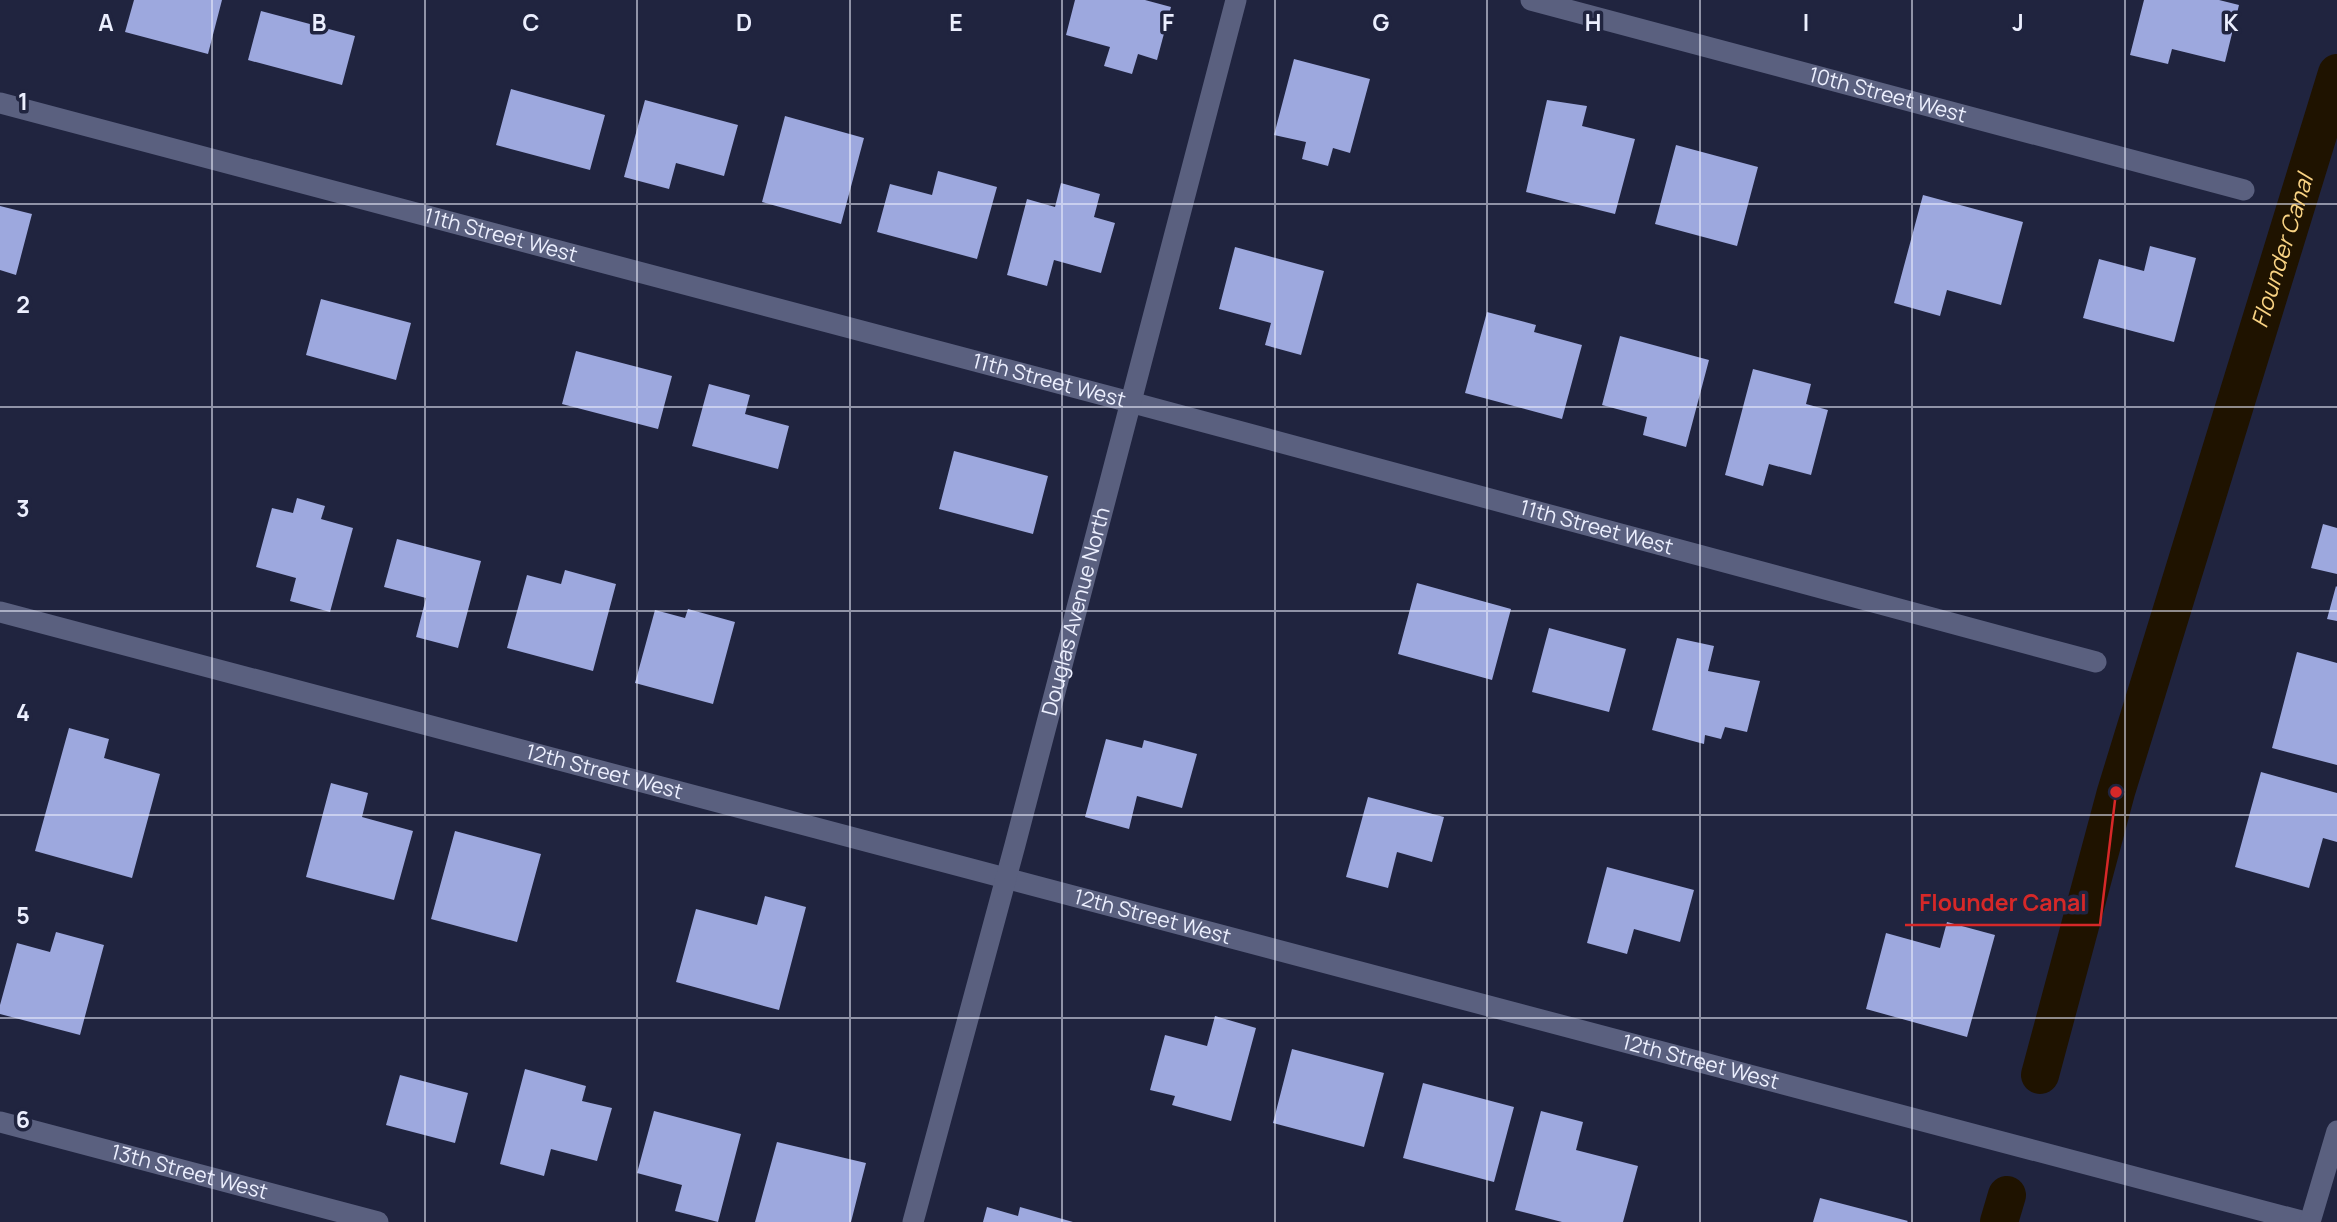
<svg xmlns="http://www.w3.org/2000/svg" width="2337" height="1222" font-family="Manrope,sans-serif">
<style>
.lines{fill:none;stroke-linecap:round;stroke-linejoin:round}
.canal{stroke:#1f1300;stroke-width:38}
.building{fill:#9da8de}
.minor{stroke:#5a607f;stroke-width:21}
.grid{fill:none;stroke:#eceffe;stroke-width:2;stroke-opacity:0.55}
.labels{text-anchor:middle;stroke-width:7;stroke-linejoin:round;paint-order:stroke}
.street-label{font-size:21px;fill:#eceffe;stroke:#20243f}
.water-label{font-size:23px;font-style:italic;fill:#f9d383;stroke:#20243f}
.grid-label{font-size:23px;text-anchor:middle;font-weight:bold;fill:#eceffe;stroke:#20243f;stroke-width:7;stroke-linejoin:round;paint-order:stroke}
.leader{fill:none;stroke:#d62828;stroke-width:2.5}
.callout-dot{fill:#d62828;stroke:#20243f;stroke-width:2.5}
.callout-label{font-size:23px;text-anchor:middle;font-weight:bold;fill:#d62828;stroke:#20243f;stroke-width:7;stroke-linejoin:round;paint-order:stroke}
</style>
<rect width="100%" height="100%" fill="#20243f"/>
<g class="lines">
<g class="canal">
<path id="s1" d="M2040,1075L2116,792L2337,73"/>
<path d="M1999,1222L2007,1195"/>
</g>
</g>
<path class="building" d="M134,0H222L208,54L125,32Z
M1075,0H1145L1171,7L1157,60L1138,54L1132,74L1104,66L1110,47L1066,35Z
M2144,0H2219L2239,5L2225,62L2172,49L2168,64L2130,55Z
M261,11L355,36L342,85L248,60Z
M1294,59L1370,79L1350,153L1333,148L1328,166L1302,159L1306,142L1274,135Z
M511,89L605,115L590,170L496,145Z
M645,100L738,125L724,176L676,163L669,189L624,177Z
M1547,100L1587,106L1582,126L1635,139L1615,214L1526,192Z
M785,116L864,138L841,224L762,202Z
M1676,145L1758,167L1737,246L1655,224Z
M938,171L997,187L977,259L877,232L890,184L932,195Z
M1061,183L1100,194L1094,217L1115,223L1101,273L1054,260L1047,286L1007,275L1027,199L1055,207Z
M1923,195L2023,222L2001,305L1947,290L1940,316L1894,303Z
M0,206L32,214L16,275L0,270Z
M2150,246L2196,258L2174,342L2083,318L2099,259L2144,271Z
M1235,247L1324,271L1301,355L1265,345L1271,323L1219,309Z
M321,299L411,323L396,380L306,355Z
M1487,312L1536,325L1534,332L1582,345L1562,419L1465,393Z
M1620,336L1709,360L1686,447L1643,435L1647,417L1602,405Z
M576,351L672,376L658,429L562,404Z
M1753,369L1811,384L1806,404L1828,410L1811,475L1769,464L1763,486L1725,475Z
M709,384L750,395L745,414L789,426L778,469L692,446Z
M954,451L1048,476L1033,534L939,509Z
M297,498L325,506L321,519L353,528L330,612L290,601L296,578L256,567L272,508L293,513Z
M2323,524L2337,528V574L2311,568Z
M397,539L481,561L458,648L416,637L426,598L384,587Z
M565,570L616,584L593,671L507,648L527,575L561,584Z
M1417,583L1511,609L1492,680L1398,654Z
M2336,586L2337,587V621L2327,619Z
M688,609L735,622L713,704L635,683L655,610L685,618Z
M1549,628L1626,649L1609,712L1532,692Z
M1677,638L1714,646L1708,671L1760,681L1747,732L1725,727L1721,739L1705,735L1704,744L1652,730Z
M2297,652L2337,663V765L2272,748Z
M69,728L109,739L104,758L160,774L132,878L35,851Z
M1106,739L1142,748L1144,740L1197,754L1182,808L1137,796L1129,829L1085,817Z
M2261,772L2337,793V842L2323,838L2309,888L2235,867Z
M331,783L368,793L362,817L413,831L394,900L306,877Z
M1368,797L1444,817L1432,862L1397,852L1388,888L1346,877Z
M455,831L541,854L517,942L431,919Z
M1607,867L1694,890L1680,942L1634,929L1627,954L1587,943Z
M765,896L806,907L779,1010L676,982L696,909L757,925Z
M1947,922L1995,935L1967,1037L1866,1009L1886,933L1940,948Z
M56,932L104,945L80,1035L0,1014V1005L17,943L50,952Z
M1215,1016L1256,1028L1231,1121L1172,1105L1175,1096L1150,1090L1165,1035L1207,1046Z
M1292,1049L1384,1073L1364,1147L1273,1123Z
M525,1069L586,1086L582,1101L612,1108L597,1161L551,1149L544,1176L500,1164Z
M400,1075L468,1093L455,1143L386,1125Z
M1423,1083L1514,1107L1494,1182L1403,1158Z
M654,1111L741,1134L718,1222L675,1211L682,1185L637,1173Z
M1541,1111L1583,1122L1576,1150L1638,1166L1623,1222H1562L1515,1210Z
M777,1142L866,1163L851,1222H755Z
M1820,1198L1908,1221L1907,1222H1813Z
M987,1207L1018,1216L1020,1207L1073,1222H983Z"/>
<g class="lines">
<g class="minor">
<path id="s2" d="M1531,0L2244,190"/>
<path id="s3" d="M0,103L1130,402L2096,662"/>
<path id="s4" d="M0,612L2305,1222"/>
<path id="s5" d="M0,1122L378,1222"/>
<path id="s6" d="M913,1222L1015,845L1236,0"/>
<path d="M2310,1222L2337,1131"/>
</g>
</g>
<path class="grid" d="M212,0V1222M425,0V1222M637,0V1222M850,0V1222M1062,0V1222M1275,0V1222M1487,0V1222M1700,0V1222M1912,0V1222M2125,0V1222M0,204H2337M0,407H2337M0,611H2337M0,815H2337M0,1018H2337"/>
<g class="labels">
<g class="street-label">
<text dy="7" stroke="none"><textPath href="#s2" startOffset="369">10th Street West</textPath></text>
<text dy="7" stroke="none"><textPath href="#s3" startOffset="518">11th Street West</textPath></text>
<text dy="7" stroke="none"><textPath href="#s3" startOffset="1085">11th Street West</textPath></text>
<text dy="7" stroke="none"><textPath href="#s3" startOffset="1652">11th Street West</textPath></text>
<text dy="7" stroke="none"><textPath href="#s6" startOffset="632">Douglas Avenue North</textPath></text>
<text dy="7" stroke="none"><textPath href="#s4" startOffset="625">12th Street West</textPath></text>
<text dy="7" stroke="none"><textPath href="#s4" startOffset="1192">12th Street West</textPath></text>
<text dy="7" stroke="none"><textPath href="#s4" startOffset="1759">12th Street West</textPath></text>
<text dy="7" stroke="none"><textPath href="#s5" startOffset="196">13th Street West</textPath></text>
</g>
<g class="water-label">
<text dy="8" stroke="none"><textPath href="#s1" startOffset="859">Flounder Canal</textPath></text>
</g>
</g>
<g class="grid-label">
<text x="106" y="31">A</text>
<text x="319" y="31">B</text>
<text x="531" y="31">C</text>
<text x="744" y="31">D</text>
<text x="956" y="31">E</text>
<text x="1168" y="31">F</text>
<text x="1381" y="31">G</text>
<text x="1593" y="31">H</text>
<text x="1806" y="31">I</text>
<text x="2018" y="31">J</text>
<text x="2231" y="31">K</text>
<text x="23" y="110">1</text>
<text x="23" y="313">2</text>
<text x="23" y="517">3</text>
<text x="23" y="721">4</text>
<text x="23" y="924">5</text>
<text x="23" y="1128">6</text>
</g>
<path class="leader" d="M2116 792L2100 925H1905"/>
<circle class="callout-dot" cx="2116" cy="792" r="7"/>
<g class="callout-label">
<text x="2003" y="911">Flounder Canal</text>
</g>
</svg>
